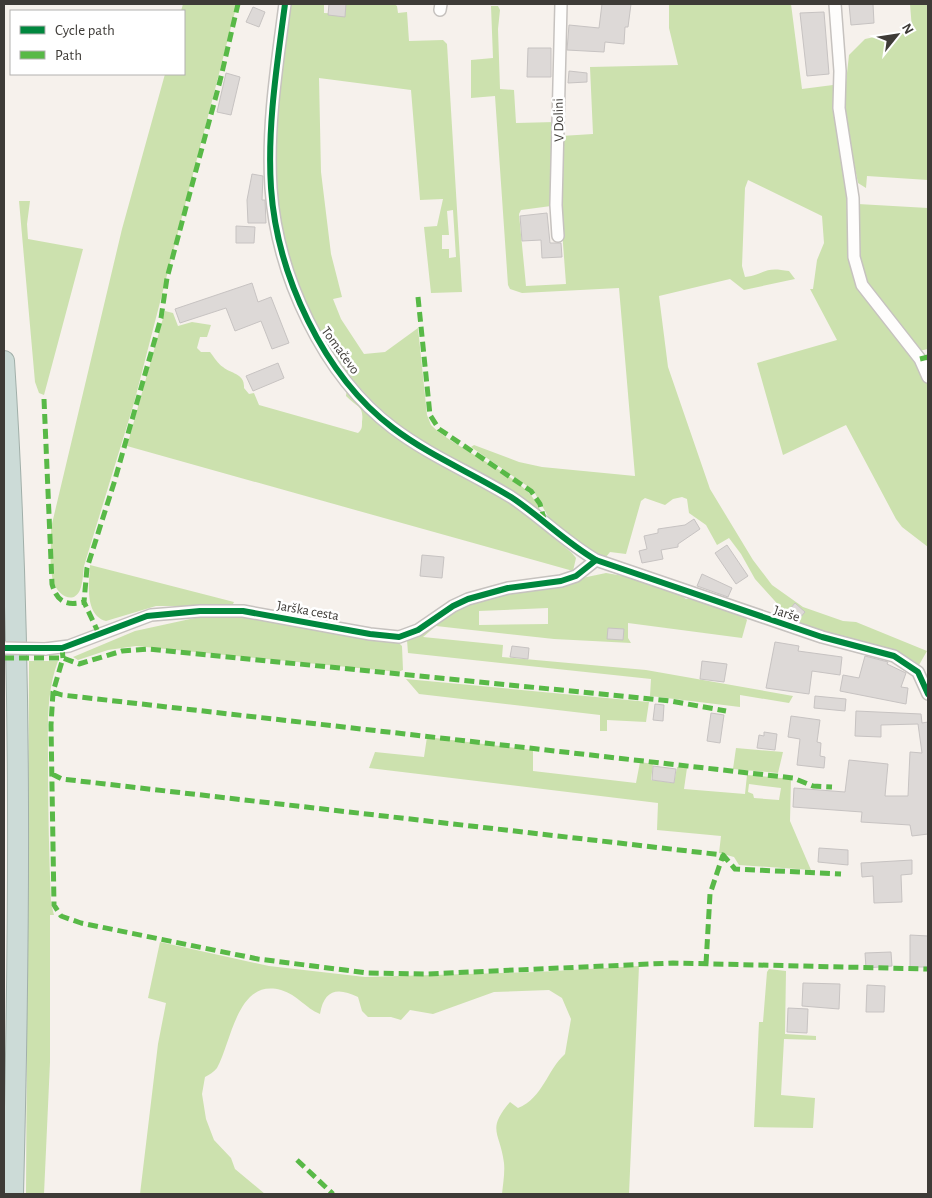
<svg xmlns="http://www.w3.org/2000/svg" width="932" height="1198" font-family="'Alegreya Sans',sans-serif">
<style>
.green{fill:#cce1ae;fill-rule:evenodd}
.building{fill:#ddd9d7;stroke:#c7c3c2}
.lines{fill:none;stroke-linecap:round;stroke-linejoin:round}
.street-casing{stroke:#c6c2bf;stroke-width:14}
.highway-casing{stroke:#a1afa9;stroke-width:22}
.street{stroke:#fefdfc;stroke-width:11}
.highway{stroke:#ccdbd7;stroke-width:20}
.street-bridge-casing{stroke:#c6c2bf;stroke-width:14;stroke-linecap:butt}
.street-bridge{stroke:#fefdfc;stroke-width:11}
.quiet{stroke:#58b947;stroke-width:5;stroke-dasharray:10 5;stroke-linecap:butt}
.cycleway-casing{stroke:#fff;stroke-width:9}
.cycleway{stroke:#00873e;stroke-width:6}
.labels{text-anchor:middle;stroke-width:5;stroke-linejoin:round;paint-order:stroke}
.street-label{font-size:14px;fill:#3e3b37;stroke:#fff}
</style>
<rect width="100%" height="100%" fill="#f6f1ec"/>
<path class="green" d="M183,4H237L134,403L84,566C83,573 83,583 80,590C73,605 59,595 54,584C48,566 52,546 51,528L122,229L165,74H184V11H181Z
M290,4H324V13L344,14L345,4H394L397,6L398,13L407,12L409,41L443,40L447,44L462,292L431,293L424,227L437,226L443,199L420,200L411,90L319,78L321,172L331,254L342,297L333,299L341,319L364,354L385,352L418,328L427,415L431,425C458,452 531,477 541,513C490,483 436,456 391,418C324,362 284,275 277,189C272,128 282,64 290,4ZM453,210L456,257L449,258V249H442V235H449L447,211Z
M669,4H791L802,89L833,85L838,142L847,193L850,254L856,278L919,364L928,386V547L902,527L896,519L846,425L783,455L757,363L837,340L810,289H813L817,260L824,243L822,216L748,180L745,188L742,266L745,277C766,274 763,266 789,271L795,279L744,290L730,279L659,296L668,367L710,489L753,560L772,585L803,607L843,621L856,622L927,651L919,665C894,643 819,633 784,620L783,610L755,579L741,554L729,538L717,545L706,525L689,513L687,499L682,497L673,499L665,505L645,498L641,501L626,554L610,552L606,557L590,550L558,529L549,518L533,490L471,447L474,445L519,462L542,467L635,476L619,288L522,293L510,289L508,285L495,96L471,98V60L493,58L491,6H498L500,10L498,29L500,89L514,90L516,123L555,122L551,206L521,210L519,214L526,286L566,284L560,203L563,183L561,136L593,134L590,67L678,65L669,28Z
M910,4H928V180L867,176L866,188L858,183L843,109L849,55L865,39L912,29Z
M19,201H30L27,224L28,239L83,249L44,395L39,393L35,382Z
M858,204L928,208V349L919,351L867,285L857,256Z
M165,311L173,313L178,326L192,322L211,325L207,337H200L197,348L201,352H210C214,357 218,364 223,367C231,374 245,373 244,388L249,394L254,393L259,405L358,433C362,429 362,428 362,422C364,406 358,408 346,396L347,387L418,451L514,505L572,553L576,558L573,571L127,446Z
M90,565L234,602L232,606H156L106,621C84,615 89,582 90,565Z
M606,573L642,579L677,592L686,599H696L744,616L747,620L742,638L628,623V638L631,643L554,639L436,626L423,637L503,645L502,657L646,670L793,696L789,703L740,695V707L650,696L651,679L408,653L407,640L458,607L482,599ZM548,608V624L479,625V611Z
M204,616H241L399,643L402,646L403,670L398,672L136,646L108,650L78,660L73,657L135,631Z
M29,661H58C46,693 48,726 48,760C48,808 49,855 51,903L54,915H50V1062L44,1194H26Z
M406,679L649,702L646,722L607,720V731H600V715L419,694Z
M427,737L533,750V771L636,783L640,762L653,764L651,780L674,783L677,767L687,768L684,789L745,794L747,775L791,779L790,821L811,870L739,865L734,857L719,853L721,836L657,830L658,803L369,768L375,752L424,757ZM749,784L781,788L779,800L754,798L753,794L748,792Z
M736,748L783,752L778,773L733,769Z
M160,942L269,966L365,977L537,972L639,966L629,1194H502C503,1184 505,1173 504,1163C500,1132 486,1130 510,1102L518,1108C543,1098 547,1070 565,1054L571,1019L562,998L549,990L494,992L433,1014L410,1010L401,1020L391,1017H368L362,1011L358,997C338,987 324,989 320,1014C305,1008 298,995 281,990C237,978 232,1041 217,1068C214,1072 209,1075 205,1077L202,1094L206,1119L214,1140L231,1158L235,1169L265,1194H140L158,1044L166,1003L148,998Z
M769,969L786,971L785,1034L816,1036V1040L784,1039L781,1095L815,1098L813,1128L754,1127L759,1022H763L767,972Z"/>
<path class="building" d="M329,4H346L345,17L328,15Z
M602,4H631L628,27H625L624,44L605,42L604,52L567,50L569,25L599,28Z
M849,4H873L874,23L851,25Z
M253,7L265,12L259,27L246,22Z
M824,12L829,74L807,76L800,13Z
M528,48H551V77H527Z
M569,71L587,73V82L568,83Z
M226,73L240,77L231,115L217,112Z
M252,174L263,176L262,200H265L266,223H248L247,200Z
M547,213L550,243H561L562,257L542,258L541,240L522,241L520,216Z
M236,226L255,227L254,243H236Z
M252,283L258,302L271,297L289,343L272,349L261,321L235,331L226,308L180,323L175,309Z
M278,363L284,378L253,391L246,376Z
M694,519L700,529L678,544V547L661,550L663,559L642,563L639,551L647,549L644,536L658,533V529L685,525Z
M727,545L748,576L736,584L715,553Z
M422,555L444,557L442,578L420,576Z
M702,574L732,588L728,597L697,586Z
M795,603L805,612L799,619L789,610Z
M608,628L624,629L623,640L607,639Z
M775,642L799,646L798,651L842,657L840,675L812,671L809,694L766,688Z
M512,646L529,648L528,659L510,657Z
M865,656L888,662L887,664L906,673L901,687L908,688L906,704L840,691L843,675L859,678Z
M702,661L727,664L724,682L700,679Z
M815,696L846,699L845,711L814,708Z
M655,704L664,705L663,721L653,720Z
M856,711L921,714L922,723L928,722V834L912,836L910,825L861,822L862,812L793,807L794,788L845,792L849,760L888,764L885,796H908L910,752L922,753L918,724L881,725V737L855,736Z
M711,713L724,715L720,743L707,741Z
M791,716L820,720L817,742L821,743L820,756L825,757L824,768L797,765L800,739L788,737Z
M764,732L777,734L775,750L757,748L759,735L764,736Z
M653,766L676,769L674,783L652,780Z
M819,848L848,850V865L818,862Z
M912,860V874L901,875L902,902L874,903L873,876L862,877L861,863Z
M910,935L928,936V967H910Z
M891,952L892,966L866,968L865,953Z
M803,983L840,984L839,1009L802,1006Z
M867,985L885,986L884,1012H866Z
M788,1008L808,1009L807,1033L787,1032Z"/>
<g class="lines">
<defs>
<path id="street" d="M285,4C277,65 267,127 271,188C277,275 323,375 393,428C430,456 472,473 511,497C540,516 565,542 596,560L822,637L894,656L918,672L928,694
M835,4L840,71L839,108L853,198L854,257L862,285L920,359L928,377
M440,10L441,4
M558,236L556,205L561,4
M45,649L69,646L151,615L200,611H243L370,634L399,637L418,630L453,606L468,599L508,588L561,581L576,576L596,560"/>
<path id="highway" d="M4,361C22,636 20,919 13,1194"/>
</defs>
<use href="#street" class="street-casing"/>
<use href="#highway" class="highway-casing"/>
<use href="#street" class="street"/>
<use href="#highway" class="highway"/>
<defs>
<path id="street-bridge" d="M4,648L45,649"/>
</defs>
<use href="#street-bridge" class="street-bridge-casing"/>
<use href="#street-bridge" class="street-bridge"/>
<path class="quiet" d="M418,297L430,415L439,429L531,491L540,504L545,523
M920,359L928,357
M44,399L52,584C57,602 66,606 84,602
M99,634L84,602L87,568L114,483L161,318L167,278L220,81L238,4
M62,648L63,658L53,692L51,725L54,905L61,916L81,923L258,959L368,973L426,974L673,963L928,969
M4,658H63L79,664L122,651L148,649L671,701L726,711
M53,692L62,695L793,778L813,786L832,787
M52,774L62,779L723,855L735,869L841,874
M706,964L710,894L723,855
M297,1160L333,1194"/>
<defs>
<path id="cycleway" d="M285,4C277,65 267,127 271,188C277,275 323,375 393,428C430,456 472,473 511,497C540,516 565,542 596,560L822,637L894,656L918,672L928,694
M4,648H62L147,616L200,611H243L370,634L399,637L418,630L453,606L468,599L508,588L561,581L576,576L596,560"/>
</defs>
<use href="#cycleway" class="cycleway-casing"/>
<use href="#cycleway" class="cycleway"/>
</g>
<g class="labels">
<g class="street-label">
<text transform="translate(558 120) rotate(-91)" y="5">V Dolini</text>
<text transform="translate(341 350) rotate(54)" y="5">Tomačevo</text>
<text transform="translate(308 610) rotate(10)" y="5">Jarška cesta</text>
<text transform="translate(787 613) rotate(18)" y="5">Jarše</text>
</g>
</g>
<rect width="932" height="1198" fill="none" stroke="#3e3b37" stroke-width="10"/>
<rect x="10" y="10" width="175" height="65" fill="#ffffff" stroke="#b2b1af"/>
<rect x="20" y="26" width="25" height="8" fill="#00873e" stroke="#b2b1af"/>
<text x="55" y="35" font-size="15" fill="#3e3b37">Cycle path</text>
<rect x="20" y="51" width="25" height="8" fill="#58b947" stroke="#b2b1af"/>
<text x="55" y="60" font-size="15" fill="#3e3b37">Path</text>
<g transform="translate(897 35) rotate(60)" stroke="#ffffff" stroke-width="4" paint-order="stroke">
<path d="M0-4L9 19L0 12L-9 19Z" fill="#3e3b37"/>
<text y="-8" font-size="14" font-weight="bold" text-anchor="middle" fill="#3e3b37">N</text>
</g>
</svg>
